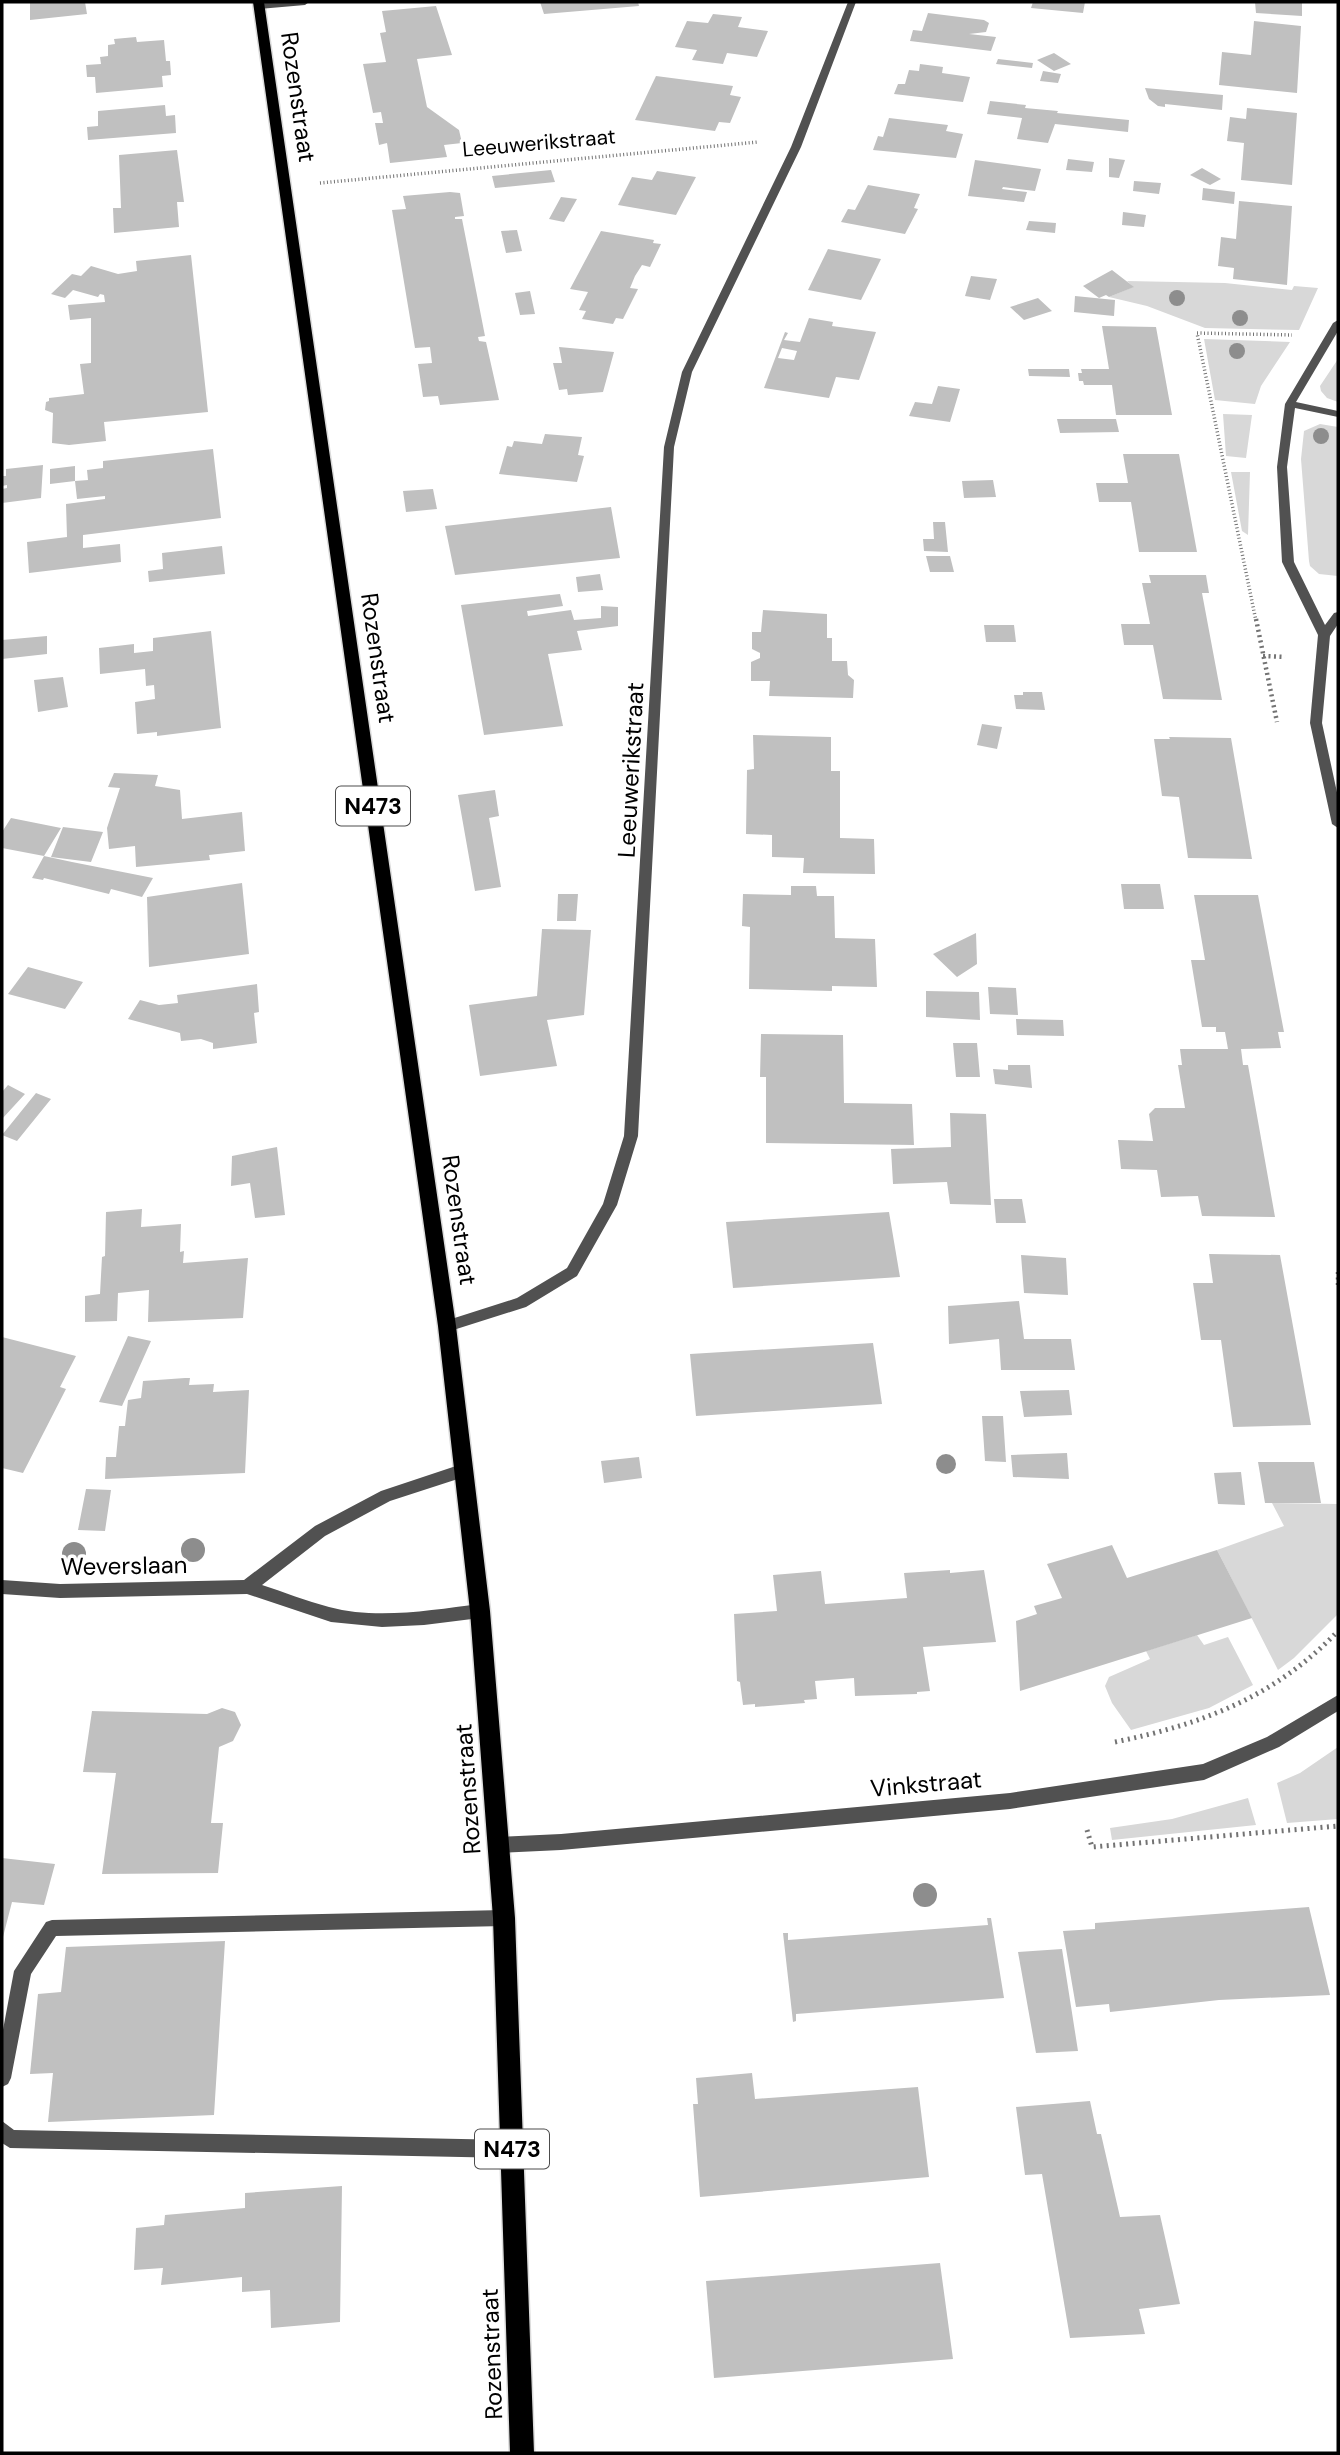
<svg xmlns="http://www.w3.org/2000/svg" width="1340" height="2455" font-family="'DM Sans',sans-serif">
<style>
.green{fill:#d8d8d8}
.building{fill:#c0c0c0;fill-rule:evenodd}
.lines{fill:none;stroke-linecap:round;stroke-linejoin:round}
.primary-casing{stroke:#dbdbdb;stroke-width:3}
.path-far2{stroke:#737373;stroke-width:3.5;stroke-dasharray:1 2.5;stroke-linecap:butt}
.path-far1{stroke:#737373;stroke-width:4.5;stroke-dasharray:2 3.5;stroke-linecap:butt}
.path{stroke:#737373;stroke-width:5;stroke-dasharray:2 4.5;stroke-linecap:butt}
.service{fill:#515151;fill-rule:evenodd}
.minor{fill:#515151;fill-rule:evenodd}
.primary{fill:#000;fill-rule:evenodd}
.tree{fill:#8d8d8d}
.labels{text-anchor:middle;stroke-width:7;stroke-linejoin:round;paint-order:stroke}
.far-street-label{font-size:21px;fill:#000;stroke:#fff}
.shield{fill:#fff;stroke:#4c4c4c;stroke-width:2}
.shield-label{font-size:23px;font-weight:bold;fill:#000}
.street-label{font-size:24px;fill:#000;stroke:#fff}
</style>
<rect width="100%" height="100%" fill="#fff"/>
<path class="green" d="M1127,281L1225,283L1292,290L1294,286L1318,288L1299,330L1205,328L1147,306L1109,297L1133,287Z
M1204,339L1290,342L1261,386L1255,404L1215,400Z
M1338,359V402L1327,398L1321,391L1320,386Z
M1223,414L1252,415L1246,458L1226,456Z
M1320,424L1338,427V576L1319,574L1310,566L1309,561L1301,459L1304,431Z
M1231,472H1250L1248,535L1242,531Z
M1272,1503L1338,1504V1614L1294,1658L1278,1670L1217,1550L1284,1526Z
M1197,1635L1204,1645L1228,1637L1253,1685L1209,1708L1131,1730L1112,1703L1105,1686L1109,1677L1150,1659L1146,1651Z
M1338,1747V1819L1287,1823L1277,1783L1300,1773Z
M1248,1798L1256,1825L1112,1840L1110,1828L1172,1819Z"/>
<path class="building" d="M30,2H85L87,14L30,20Z
M540,2H638L639,6L544,14Z
M1033,2H1085L1083,13L1031,8Z
M1255,2H1302V16L1256,13Z
M436,6L452,55L417,59L427,107L459,130L462,143L444,145L447,157L390,163L387,143L379,145L375,123H383L381,112L373,113L363,64L386,62L380,33L386,32L382,11Z
M928,13L984,20L989,23L986,32L969,34L996,37L991,51L910,41L913,30L922,31Z
M713,14L742,17L738,27L768,31L757,57L727,53L723,64L692,60L697,50L675,47L687,21L708,23Z
M1254,21L1301,26L1297,93L1219,85L1222,52L1251,55Z
M136,37L137,42L164,40L166,61H170L171,75L162,76L163,87L96,93L95,77H87L86,65L101,64L100,57L108,56V45L115,44L114,39Z
M1054,53L1071,64L1054,71L1037,60Z
M998,59L1033,63L1032,68L996,64Z
M920,64L943,67L942,73L970,77L963,102L894,94L898,84H905L909,70L919,71Z
M1043,71L1061,74L1058,83L1040,81Z
M656,76L733,86L730,95L741,97L730,123L719,122L715,131L635,120Z
M1145,88L1223,95L1222,110L1165,104V107L1158,106L1149,99Z
M990,101L1026,105L1025,108L1058,111L1057,113L1129,120L1128,132L1055,124L1048,143L1017,139L1022,118L987,114Z
M165,105L166,116L175,115L176,133L88,140L87,127L98,126V111Z
M1247,108L1297,113L1292,185L1241,180L1244,143L1227,141L1230,117L1246,119Z
M889,118L948,125L946,131L963,134L956,158L873,150L878,136L883,137Z
M177,150L184,202H177L179,227L114,233L113,208H121L119,155Z
M1109,158L1125,160L1119,178L1109,177Z
M1068,159L1094,162L1092,172L1066,170Z
M975,160L1041,169L1035,191L1003,187L1002,189L1027,192L1024,202L968,196Z
M1202,168L1221,179L1210,185L1190,175Z
M551,170L555,182L495,188L492,176Z
M657,171L696,177L676,215L618,205L632,177L652,180Z
M1134,181L1161,183L1159,194L1133,191Z
M868,185L920,194L914,208L918,209L905,234L841,222L848,209L855,210Z
M1203,188L1235,192L1234,204L1202,200Z
M450,192L460,193L464,216L455,217V219H462L485,336L478,337L479,341L486,342L499,400L440,405L438,396L423,397L418,364L432,363L430,347L415,348L392,210L406,209L403,196Z
M561,197L577,199L564,222L549,219Z
M1239,201L1292,206L1287,285L1233,279L1234,268L1218,266L1221,237L1236,239Z
M1123,212L1146,215L1144,227L1122,225Z
M1029,221L1056,223L1055,233L1026,230Z
M517,230L522,251L506,253L501,231Z
M601,231L654,240L653,243L661,244L650,267L642,265L635,276L630,288L638,289L623,319L616,318L613,324L582,319L586,311L579,310L588,292L570,289Z
M828,249L881,259L861,300L808,290Z
M191,255L208,412L104,422L106,441L69,445L52,443L53,413L45,410L46,402L49,401V398L84,394L80,364L91,363V318L70,320L68,305L105,302L104,295L100,294L98,297L73,290L65,298L51,294L72,274L81,276L91,266L118,274L137,271L136,261Z
M1112,270L1134,287L1109,297L1106,295L1099,298L1083,286Z
M971,276L997,279L990,300L965,296Z
M530,291L535,314L520,315L515,293Z
M1075,296L1115,300L1114,316L1074,312Z
M1038,298L1052,311L1024,320L1010,307Z
M809,318L833,322L832,326L876,332L859,380L836,377L829,398L764,388L785,332L788,333L784,340L800,342ZM782,348L797,351L794,360L778,358Z
M1102,326L1156,327L1172,415H1116L1112,385H1084L1083,381H1079L1078,373H1082L1081,369H1109Z
M559,347L614,352L603,392L568,395L567,389L559,390L553,363H562Z
M1028,369H1069L1070,377L1029,376Z
M938,386L960,389L950,422L909,416L915,402L932,404Z
M1057,419H1116L1119,432L1060,433Z
M545,434L582,437L578,455L584,456L577,482L499,474L507,446L512,447L514,441L542,444Z
M213,449L221,518L83,535V548L120,544L121,562L29,573L27,542L67,537L66,504L105,499V496L77,499L75,481L88,480L87,470L103,468V461Z
M1123,454H1179L1197,552H1139L1131,502H1099L1096,483H1128Z
M43,465L41,498L2,503V489L7,488V485L2,486V476H6V469Z
M75,466V481L50,484V469Z
M993,480L996,497L964,498L962,481Z
M433,489L437,509L406,512L403,491Z
M611,507L620,558L455,575L445,526Z
M933,522H945L948,552L924,551L923,539H934Z
M222,546L225,574L149,582L148,571L163,569L162,553Z
M926,556H950L954,572H930Z
M600,574L603,590L578,592L576,577Z
M1149,575H1206L1209,593H1202L1222,700L1163,699L1153,645H1124L1121,624H1150L1142,583H1151Z
M560,594L563,606L527,611L528,616L571,610L574,620L601,618V606L618,607V626L577,631L582,650L548,654L563,726L484,735L461,605Z
M763,610L827,614V638H832V661H847L848,675L854,680L853,698L769,696L770,681H751V662L760,658V653L752,649V632H761Z
M984,625H1014L1016,642H986Z
M211,631L221,728L157,736V732L137,734L135,702L155,699L154,685L146,686L145,669L100,674L99,648L134,644V653L153,651V638Z
M47,636V654L2,659V640Z
M63,677L68,707L38,712L34,680Z
M1023,692H1042L1045,710L1016,709L1014,695H1023Z
M982,724L1002,727L997,749L977,745Z
M753,735L831,737V771H840V838L874,839L875,874L803,873L804,858L772,857V835L746,834L747,770L754,769Z
M1169,737L1231,738L1252,859L1188,858L1179,797L1162,796L1154,739H1170Z
M114,773L158,775L155,786L180,790L182,819L242,812L245,851L209,855L210,860L136,867L135,846L109,849L107,828L120,788L108,787Z
M495,790L499,816L489,818L501,887L475,891L458,795Z
M11,818L61,828L44,856L2,848V832Z
M63,827L103,832L91,862L51,857Z
M44,856L72,862L153,878L142,897L111,889L109,894L44,878L43,880L32,878Z
M242,883L249,954L149,967L147,897Z
M1121,884H1160L1164,909H1124Z
M791,886H816L817,896H834L835,938L875,939L877,987L832,986V991L749,989L750,927L742,926L743,894L791,895Z
M558,894H578L576,921H557Z
M1194,895H1258L1284,1032H1278L1281,1048L1241,1049L1243,1065H1248L1275,1217L1202,1216L1198,1196L1161,1197L1157,1170L1121,1169L1118,1140L1153,1141L1149,1114L1155,1108H1185L1178,1065H1182L1180,1049H1228L1225,1032H1216V1027H1202L1191,960H1205Z
M542,929L591,930L584,1015L547,1020L557,1066L480,1076L469,1005L537,996Z
M976,933L977,964L957,977L933,954Z
M28,967L83,982L65,1009L8,994Z
M257,984L259,1012L254,1013L257,1043L213,1049V1043L201,1039L181,1041L180,1033L128,1019L140,1000L159,1005L178,1003L177,995Z
M988,987L1016,988L1018,1015L990,1014Z
M926,991L979,992L980,1020L926,1017Z
M1016,1019L1063,1020L1064,1036L1017,1035Z
M761,1034L843,1035L844,1103L912,1104L914,1145L766,1143V1077H760Z
M953,1043H977L980,1077H956Z
M1008,1065H1030L1032,1088L995,1084L993,1069L1008,1070Z
M8,1085L25,1094L2,1119V1092Z
M36,1093L51,1099L17,1141L2,1135Z
M950,1113L986,1114L991,1205L950,1204L947,1182L893,1184L891,1149L951,1147Z
M277,1147L285,1215L255,1218L250,1183L231,1186L232,1156Z
M994,1199H1022L1026,1223H996Z
M142,1209L141,1227L181,1224L180,1252L184,1251L183,1263L248,1258L243,1318L148,1322L149,1290L118,1293L117,1321L85,1322V1296L100,1294L102,1257L105,1256L106,1212Z
M889,1212L900,1277L733,1288L726,1222Z
M1209,1254L1280,1255L1311,1425L1233,1427L1221,1340H1201L1193,1283H1213Z
M1021,1255L1066,1258L1068,1295L1024,1293Z
M1019,1301L1024,1339H1071L1075,1370H1001L999,1339L949,1344L948,1306Z
M128,1336L151,1341L122,1406L99,1402Z
M2,1337L76,1356L60,1387L66,1389L23,1473L2,1468Z
M873,1343L882,1404L696,1416L690,1354Z
M185,1378H190L189,1385L214,1384L213,1392L249,1390L245,1473L105,1479L106,1457H116L119,1426H125L128,1400L141,1398L143,1381Z
M1069,1390L1072,1415L1024,1417L1020,1391Z
M982,1416H1003L1006,1462L985,1461Z
M1067,1453L1069,1479L1013,1477L1011,1455Z
M639,1457L642,1478L604,1483L601,1461Z
M1258,1462H1314L1321,1503H1265Z
M1241,1472L1245,1505L1218,1504L1214,1473Z
M86,1489L111,1490L105,1531L78,1530Z
M1112,1545L1127,1578L1217,1550L1252,1618L1020,1691L1016,1621L1037,1614L1034,1606L1062,1598L1047,1564Z
M950,1570V1573L984,1570L996,1642L923,1647L930,1691L917,1692V1694L855,1696L854,1678L815,1681L817,1699L804,1700L805,1703L755,1707V1704L743,1705L740,1682L737,1681L734,1614L777,1611L773,1575L821,1571L825,1604L907,1598L904,1573Z
M222,1708L235,1712L241,1725L233,1741L219,1747L211,1823H223L218,1873L102,1874L116,1773L83,1772L92,1711L207,1714Z
M2,1858L55,1864L44,1905L12,1902L3,1937Z
M1309,1907L1330,1995L1219,2000L1110,2012L1109,2004L1076,2007L1063,1931L1095,1929V1923Z
M987,1918H991L1004,1998L796,2014V2021L793,2022L783,1933H788V1940L988,1925Z
M225,1941L214,2115L48,2122L53,2073L30,2074L38,1994L61,1992L66,1947Z
M1062,1949L1078,2051L1036,2053L1018,1952Z
M752,2073L755,2099L918,2087L929,2177L700,2197L693,2104H698L696,2078Z
M1090,2101L1097,2134H1101L1120,2217L1160,2215L1180,2304L1139,2309L1145,2334L1070,2338L1042,2174L1025,2175L1016,2107Z
M342,2186L340,2322L271,2328L270,2290L242,2292V2277L161,2285L163,2268L134,2270L136,2228L164,2225L165,2215L245,2208V2193Z
M940,2263L953,2359L714,2378L706,2281Z"/>
<g class="lines">
<defs>
<path id="primary" d="M253,2H264L456,1326L490,1611L515,1918L534,2453H510L493,1918L470,1611L438,1326Z"/>
</defs>
<use href="#primary" class="primary-casing"/>
<path class="path-far2" d="M320,183L758,142
M1256,621L1197,333L1292,335"/>
<path class="path-far1" d="M1256,619L1277,722
M1263,656L1285,657
M1338,1272V1285"/>
<path class="path" d="M1115,1742C1203,1724 1275,1697 1338,1631
M1087,1830L1092,1847L1338,1826"/>
<path class="service" d="M277,2H309L305,5L259,9L255,6L259,3Z
M504,1910L510,1912L512,1918L510,1924L504,1926L56,1936L31,1974L11,2078L8,2084L2,2087V2035L14,1971L46,1922L52,1920Z
M2,2121L14,2130L512,2140L518,2143L521,2149L518,2155L512,2158L10,2148L2,2143Z"/>
<path class="minor" d="M848,2H856L801,147L692,372L674,447L638,1136L617,1205L577,1276L526,1307L447,1332L442,1330L440,1326L442,1322L517,1298L567,1268L603,1204L624,1136L664,447L682,372L791,147Z
M1338,320V331L1296,402L1338,411V417L1295,408L1287,467L1294,562L1325,625L1334,613L1338,612V624L1330,636L1322,723L1338,797V828L1332,824L1310,723L1318,635L1282,562L1277,467L1285,404L1333,323Z
M462,1464L467,1466L470,1471L467,1476L390,1501L325,1536L262,1585C284,1592 306,1601 329,1607C377,1620 431,1610 480,1604L486,1606L488,1611L486,1616L480,1618L424,1625L382,1627L331,1622L247,1594L60,1598L2,1594V1580L60,1584L244,1580L315,1526L381,1491Z
M1338,1695V1711L1279,1747L1204,1780L1010,1809L561,1850L499,1853L493,1851L491,1845L493,1839L499,1837L561,1834L1010,1793L1203,1764L1267,1737Z"/>
<use href="#primary" class="primary"/>
</g>
<g class="tree">
<circle cx="1177" cy="298" r="8"/>
<circle cx="1240" cy="318" r="8"/>
<circle cx="1237" cy="351" r="8"/>
<circle cx="1321" cy="436" r="8"/>
<circle cx="946" cy="1464" r="10"/>
<circle cx="193" cy="1550" r="12"/>
<circle cx="74" cy="1554" r="12"/>
<circle cx="925" cy="1895" r="12"/>
</g>
<g class="labels">
<g class="far-street-label">
<text transform="translate(539 143) rotate(-5)" y="7">Leeuwerikstraat</text>
</g>
<g class="shield">
<rect x="336" y="786.5" width="74" height="39" rx="5"/>
<rect x="475" y="2129.5" width="74" height="39" rx="5"/>
</g>
<g class="shield-label">
<text x="373" y="814">N473</text>
<text x="512" y="2157">N473</text>
</g>
<g class="street-label">
<text transform="translate(298 97) rotate(82)" y="8">Rozenstraat</text>
<text transform="translate(378 658) rotate(82)" y="8">Rozenstraat</text>
<text transform="translate(631 770) rotate(-87)" y="8">Leeuwerikstraat</text>
<text transform="translate(459 1220) rotate(82)" y="8">Rozenstraat</text>
<text transform="translate(124 1566) rotate(-1)" y="8">Weverslaan</text>
<text transform="translate(926 1784) rotate(-5)" y="8">Vinkstraat</text>
<text transform="translate(468 1789) rotate(-94)" y="8">Rozenstraat</text>
<text transform="translate(492 2354) rotate(-92)" y="8">Rozenstraat</text>
</g>
</g>
<rect width="1340" height="2455" fill="none" stroke="#000000" stroke-width="7"/>
</svg>
